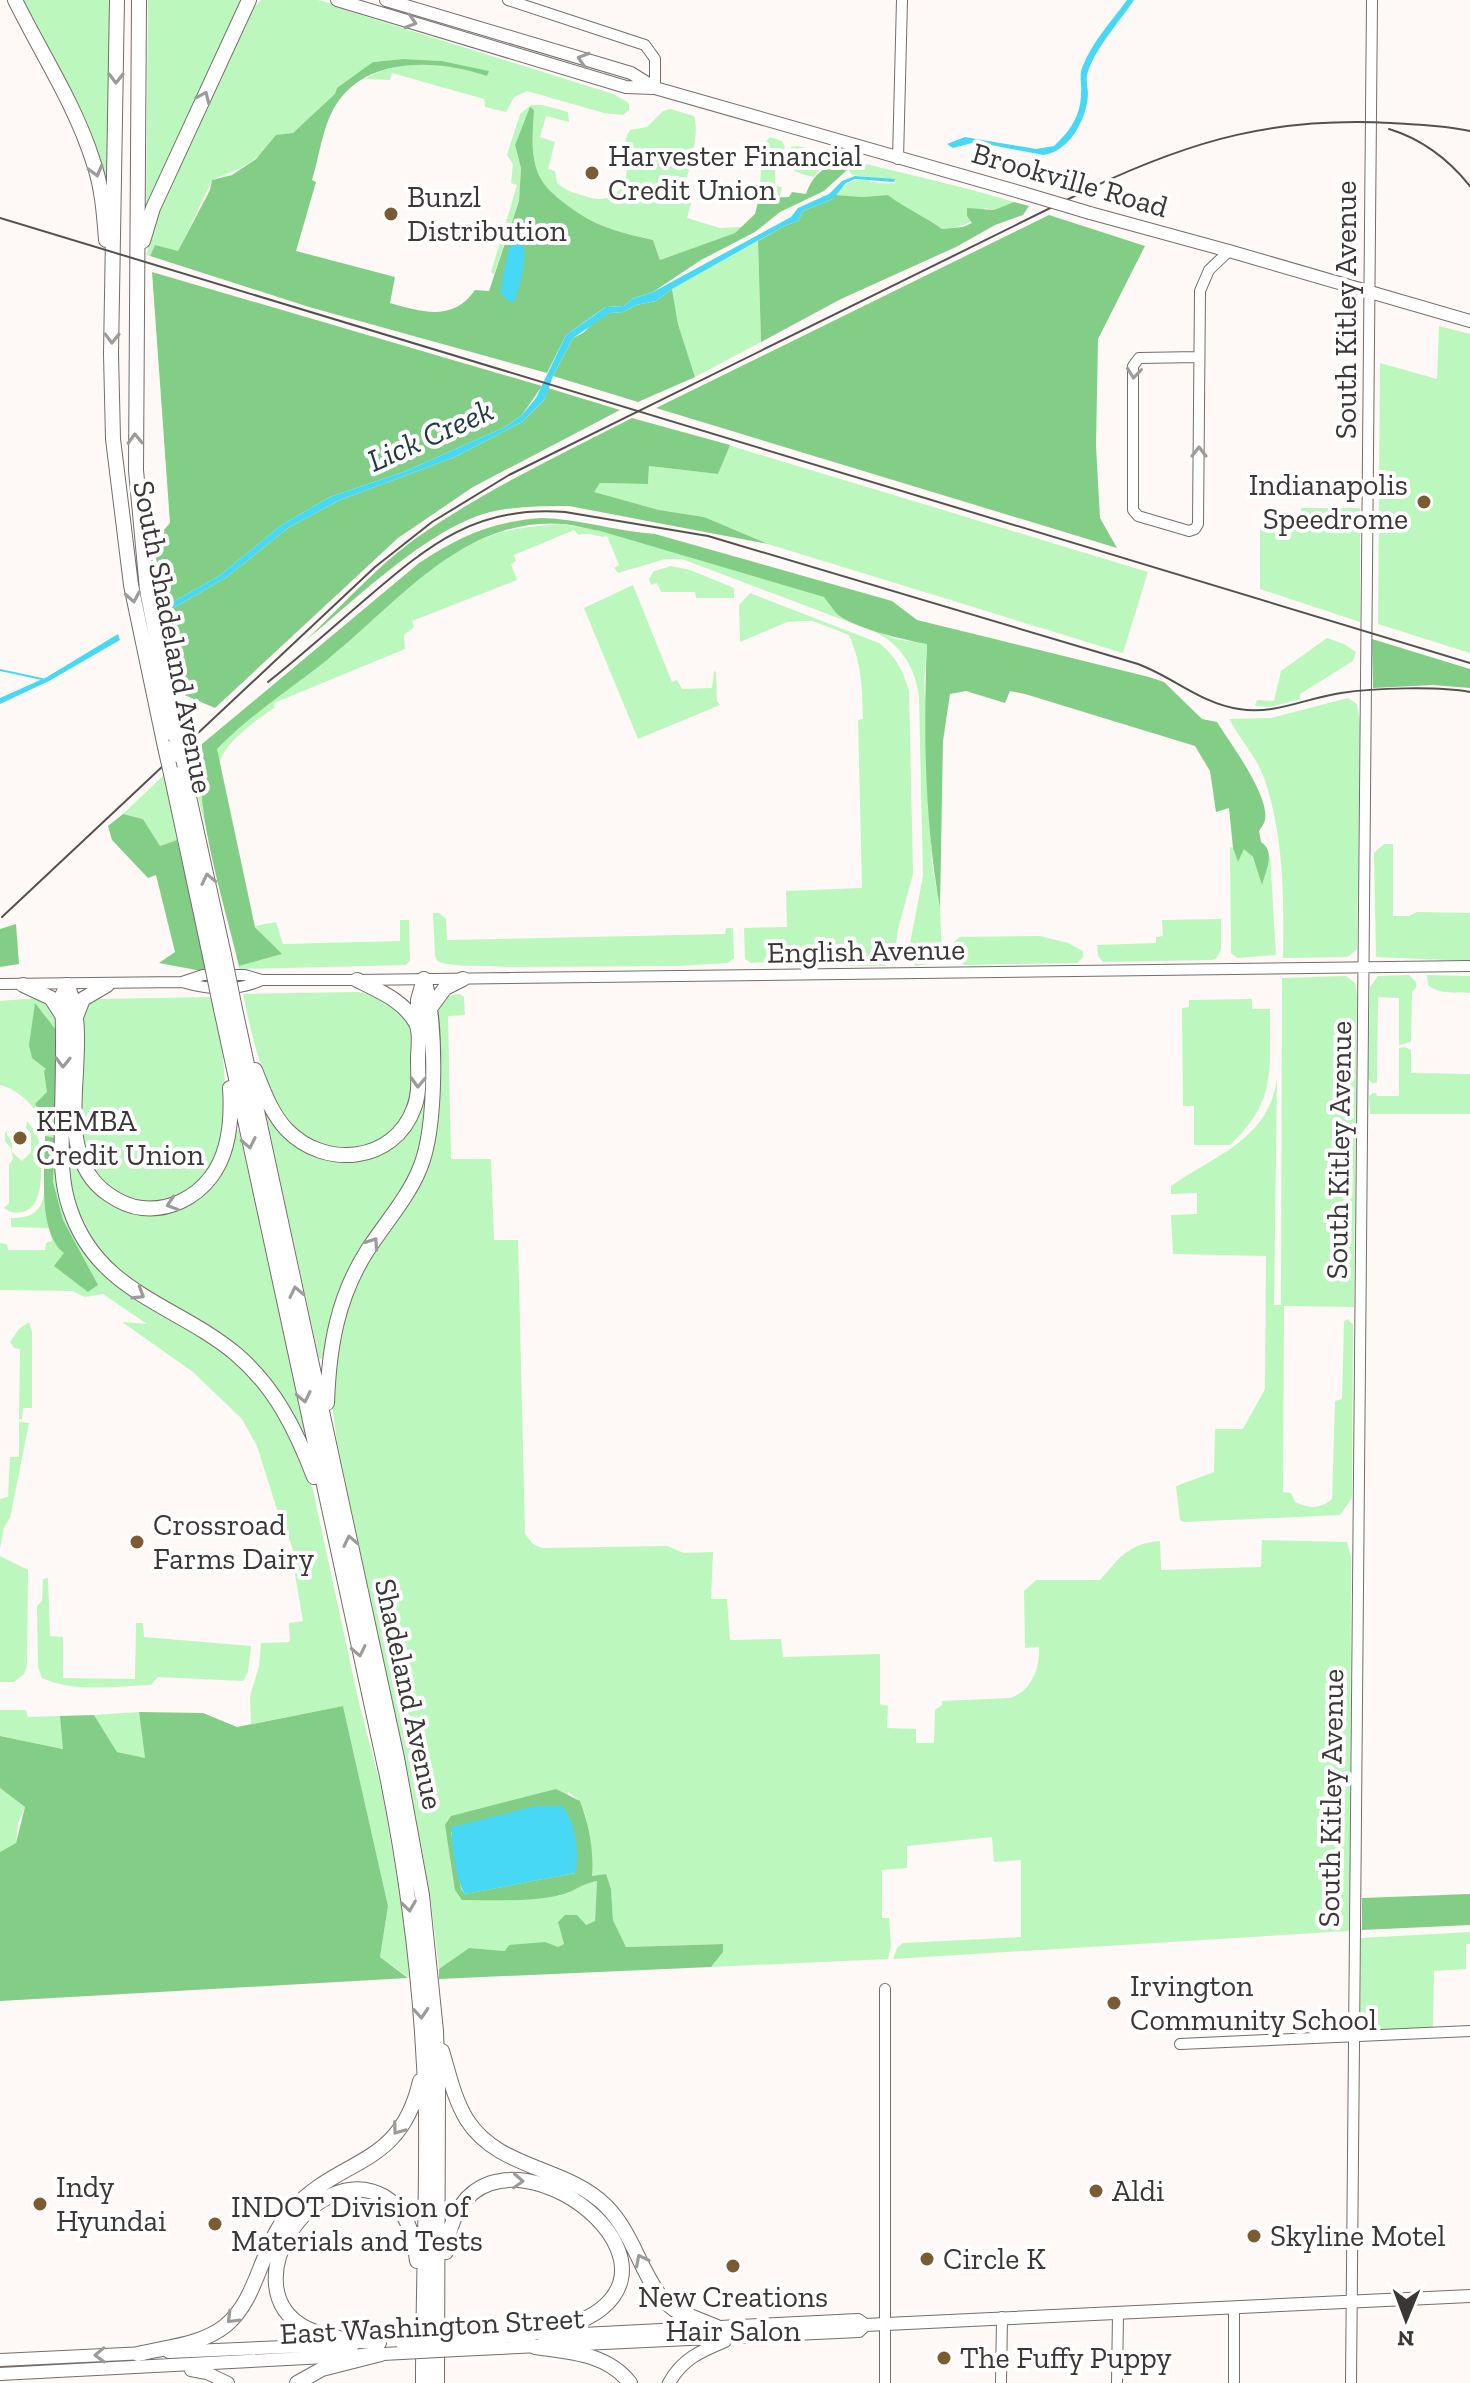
<svg xmlns="http://www.w3.org/2000/svg" width="1470" height="2383" font-family="'Zilla Slab',serif">
<style>
.green{fill:#bcf7bd}
.forest{fill:#83ce86;fill-rule:evenodd}
.water{fill:#47d8f5}
.lines{fill:none;stroke-linecap:round;stroke-linejoin:round}
.stream{stroke:#47d8f5;stroke-width:2}
.minor-casing{stroke:#746e6b;stroke-width:12}
.major-casing{stroke:#746e6b;stroke-width:14}
.highway-casing{stroke:#746e6b;stroke-width:16}
.minor{stroke:#fff;stroke-width:10}
.major{stroke:#fff;stroke-width:12}
.highway{stroke:#fff;stroke-width:14}
.rail{stroke:#545150;stroke-width:2}
.major-bridge-casing{stroke:#746e6b;stroke-width:14;stroke-linecap:butt}
.highway-bridge-casing{stroke:#746e6b;stroke-width:16;stroke-linecap:butt}
.major-bridge{stroke:#fff;stroke-width:12}
.highway-bridge{stroke:#fff;stroke-width:14}
.oneway{stroke:#9c9b9a}
.poi-dot{fill:#7b5b31;stroke:#fff;stroke-width:3}
.labels{text-anchor:middle;stroke-width:8;stroke-linejoin:round;paint-order:stroke}
.poi-label{font-size:30px;fill:#3a3736;stroke:#fff;text-anchor:start}
.street-label{font-size:30px;fill:#3a3736;stroke:#fff}
.water-label{font-size:32px;font-style:italic;fill:#223a40;stroke:#fff}
</style>
<rect width="100%" height="100%" fill="#fef9f6"/>
<path class="green" d="M21,0H110V216L107,204Z
M148,0H245L146,211Z
M261,0H318L344,7L345,10L613,94L629,103V110L623,115L604,113L527,91L514,97L506,112L485,107L484,99L392,73L390,80L365,79C400,57 449,63 487,76L488,71L442,61L403,59L373,62L293,133C266,137 273,146 253,160C238,171 228,173 212,180L178,252L155,245L150,256L146,255L164,193L252,9Z
M531,105H542L568,112L569,122L546,116L540,137L555,142L548,169L555,171L557,183C567,192 578,194 591,198C613,203 627,188 627,166C627,151 621,144 630,130L647,127L663,111L670,109L694,116C700,136 689,170 683,190L692,200L687,218L720,228L742,227L735,233L660,260L653,240C618,232 596,227 567,205C555,196 544,187 538,173C530,153 533,131 534,111L530,108L515,145L521,168L519,201L494,274L491,272L517,185L511,183L513,164L507,155L520,114Z
M770,137L782,141L785,147L775,170V186L782,187L780,196L759,198L763,145Z
M798,146C870,167 943,180 1014,202L994,210L985,208C971,224 963,227 942,229C924,216 905,208 888,195L863,197L835,195C861,167 864,187 895,183L896,180L852,175L848,169L850,162L820,169L814,177C795,173 782,170 791,147Z
M758,241L761,342L695,377L678,324L672,289Z
M1439,326L1470,334V653L1378,624L1380,363L1437,379Z
M728,445L1148,572L1123,653L768,544L704,517L659,510L593,492L600,483L648,484L649,466L718,474Z
M1301,508H1360V622L1260,589V525H1301Z
M562,524L600,531L825,597L837,614L896,639L927,644L924,680L932,864L940,908L942,955L938,962L916,966L911,962L908,954L923,876L919,696C915,668 902,645 875,632L682,559H665L618,573L614,568L619,565L607,536C598,539 593,531 579,535L574,530L514,555L516,561L511,564L517,580L412,621L414,627L404,635L405,649L274,703V708C255,721 226,741 219,763L217,749C250,715 288,690 326,661C380,618 428,556 496,534C517,527 540,526 562,524Z
M671,566L690,570L734,588V598H696L695,592H661L657,583L651,585L649,579L654,571Z
M633,585L672,682L677,680L682,689L712,688L714,671L716,672L717,701L720,705L638,739L584,608Z
M750,593L879,643C896,657 903,670 909,691L913,874L898,929L894,959L885,966L816,965L789,961L751,963L745,959L744,928L787,927L786,891L862,888L858,720L863,719C862,687 862,665 849,635L813,621H803L787,622L740,642L739,605Z
M1327,638L1344,644L1356,652L1353,661L1300,694V699L1270,707L1255,706L1257,700L1274,701L1281,671Z
M1348,698L1357,704L1360,723L1357,949L1348,957L1283,958C1284,899 1284,834 1264,778C1256,756 1240,739 1229,719L1271,718Z
M202,744L201,789L212,852L187,755Z
M164,775L177,840L160,846L143,819L123,814Z
M1384,844H1393V916H1409L1417,912L1470,913V961L1376,957L1374,853Z
M1230,847L1233,848L1238,861L1244,848L1253,857L1262,883L1270,855L1276,955L1237,958L1231,953Z
M433,913H439L446,919L447,940L725,934L726,928H733L734,958L728,963L678,966L507,967C488,965 453,968 437,961L435,956Z
M1221,919V949L1217,958L1212,960L1103,962L1098,956L1097,945L1156,943V937L1163,936L1162,920Z
M400,920H409L410,961L406,965L239,969V966L281,954L255,926L276,922L283,944L400,941Z
M1040,936L1068,943L1083,951V957L1077,963L964,965L954,958L953,943L960,937Z
M1409,975L1416,982V988L1412,992L1411,1042L1399,1045V998L1378,997L1377,1083H1372L1368,1079L1370,987L1378,976Z
M1427,975L1470,976V993C1456,992 1440,995 1428,985Z
M1346,976L1355,983L1357,995L1354,1307L1284,1306L1283,1492L1291,1493L1295,1502C1310,1509 1320,1509 1332,1499L1335,1401L1342,1399L1344,1321L1348,1319L1353,1325L1352,1498L1340,1515L1184,1522L1180,1520L1176,1486L1214,1472L1215,1429H1243L1265,1389L1266,1256L1173,1254L1171,1215L1197,1214V1193L1171,1194V1186C1215,1155 1269,1140 1277,1078L1274,1305H1281L1282,978Z
M358,992C377,995 406,1006 411,1028C412,1035 410,1045 411,1053C411,1068 414,1086 410,1102C396,1159 322,1164 289,1120C262,1085 252,1036 243,994Z
M460,994L464,997L465,1015L448,1016L451,1159H491L494,1240H518L525,1534L533,1544L542,1548L667,1546L684,1553L713,1552L711,1599H727L730,1640L781,1639L783,1657L880,1654V1704L888,1706L887,1728L916,1729V1743H934L935,1710L942,1705V1701L1010,1698C1032,1691 1040,1668 1039,1647L1025,1648L1024,1591L1036,1580H1100C1121,1557 1127,1544 1160,1541L1161,1570L1261,1567L1262,1540L1347,1542L1351,1557L1350,1928L1348,1931L893,1959L897,1948L903,1943L1021,1937V1860L994,1862L992,1837L907,1846V1868L882,1870V1918H889L891,1946L888,1959L711,1967L723,1952L722,1944L626,1947L613,1920L611,1889L605,1874L592,1877L586,1816L580,1801L568,1792L559,1896L587,1882L597,1881L595,1921L586,1925L559,1922L564,1944L558,1947L505,1951L469,1948L439,1969L430,1894L408,1774L337,1442L332,1404L337,1335L360,1276L425,1169L435,1135L437,1008L451,995Z
M212,997C223,1044 237,1128 209,1171C186,1206 133,1211 102,1183C95,1177 92,1165 88,1157C86,1151 82,1145 81,1140C79,1128 81,1115 81,1103C82,1073 80,1042 84,1012L89,1004L98,999Z
M36,998L42,999L56,1014L55,1132L57,1177L112,1281L133,1298L220,1347L266,1392L300,1451L312,1486L359,1703L382,1791L403,1913L411,1979L380,1957L388,1906L343,1706L251,1724L250,1696L259,1666L261,1643L290,1642L289,1623L303,1621L294,1569L295,1556L288,1535H281L278,1513L257,1446L242,1419L193,1372L122,1322L147,1324L103,1294L85,1297L72,1291L0,1290V1243L7,1244L8,1250H45L46,1243L52,1241L49,1228L11,1227V1218C48,1219 45,1193 45,1165C46,1153 47,1138 44,1127C40,1110 17,1088 0,1085V1001Z
M1252,999V1009H1270C1269,1069 1278,1100 1230,1145H1194V1106H1183L1182,1008L1189,1007V1000Z
M1405,1047L1411,1050V1073L1470,1074V1114H1370L1369,1096L1373,1093H1376L1377,1096H1399V1048Z
M423,1079H425L429,1110L417,1167L372,1239L325,1358L319,1359L265,1110L312,1154L392,1145Z
M69,1097L87,1182L97,1193L119,1206L198,1198L234,1130H239L300,1409L309,1439L303,1440L271,1385L113,1273L79,1222L67,1167Z
M27,1121C32,1127 38,1134 39,1143C42,1161 46,1208 22,1212C14,1214 10,1212 4,1208L9,1203V1164L13,1159L11,1148L5,1141V1133L7,1130V1135L12,1140V1152L22,1161L31,1152V1133L26,1128Z
M29,1322L32,1332V1408H23L22,1419H19L20,1349L14,1348L10,1342L19,1329Z
M19,1422L29,1423L10,1518L4,1527L0,1549V1499L8,1497L10,1457H19Z
M0,1556L28,1570L27,1666L24,1674L14,1682H0Z
M48,1578L50,1636L63,1637V1678L135,1679L136,1623H143L144,1637L251,1646L248,1672L243,1681L158,1677L151,1685C116,1686 74,1693 42,1678L38,1667L37,1606L42,1601L43,1579Z
M0,1710H26L28,1717L60,1716L64,1749L0,1736Z
M139,1712L145,1758L117,1752L94,1715Z
M0,1788L25,1807L18,1823L16,1844L0,1852Z
M1470,1932V1944H1466V1969L1434,1971L1433,2027L1429,2029L1365,2030L1360,2026L1361,1938Z"/>
<path class="forest" d="M403,59L442,61L489,71L487,76C438,59 364,55 334,108C322,129 319,158 312,180L316,182L296,251L395,277L390,303C422,312 453,322 475,290L489,291L519,201L521,168L515,145L530,107L534,110C533,131 530,153 538,173C544,187 555,196 567,205C596,227 618,232 653,240L660,260L735,233L755,214L759,198L789,197L792,192L806,194C813,174 824,168 842,159L850,162L848,169L824,191L780,212L755,232L701,260L653,292L632,299L624,306L606,307L594,315L566,335L547,373L309,307L150,256L155,245L178,251L210,190L212,180L232,175L256,159L276,135L293,133L335,94L337,88L373,62Z
M835,195L863,197L888,195C905,208 924,216 942,229L963,227L972,223L967,216V208L994,210L1014,202L1029,206L1023,215L995,225L956,247L841,299L761,342L758,241L784,226L798,221L803,211L833,199Z
M1049,215L1145,246L1098,339L1096,446L1100,518L1117,548L656,408Z
M152,272L542,386L522,415L505,427L406,471L330,497L283,524L219,576L164,607L152,534L162,532L170,523Z
M672,289L678,324L695,377L638,402L553,376L573,338L583,333L596,320L610,313L623,312L636,305L656,301Z
M548,388L620,410L473,487L398,538L215,708L175,691L165,613L227,577L288,528L340,500L455,457L522,422L545,399Z
M632,418L730,445L718,474L649,466L648,484L600,483L594,492L659,510L704,517L768,544L569,506C539,506 500,506 472,518C414,542 354,601 305,641C344,604 382,560 428,530C492,487 563,453 632,418Z
M541,518C580,519 616,531 655,534L892,601L917,620L1149,677L1164,682L1202,719L1217,722C1230,743 1270,796 1265,820C1264,824 1261,828 1259,831L1261,842C1276,852 1266,870 1262,885L1253,857L1244,849L1238,862L1233,848L1229,808L1216,812L1210,771L1195,746L1025,694L1010,691L1005,703L966,691L950,694L943,741L940,908C925,825 923,729 927,644C904,640 853,628 836,613C832,608 828,602 824,597L600,531C588,529 575,525 563,524C463,516 396,605 326,661C289,690 250,715 217,749L255,927L282,954L239,966C224,901 193,810 202,744L419,563C460,536 491,522 541,518Z
M1372,639L1470,669V688L1433,685L1373,688Z
M123,814L143,819L160,846L177,840L207,972L159,963L175,952L156,875L148,878L112,840L108,826Z
M16,924L19,964L0,967V929Z
M35,1003L56,1030V1111L51,1116L42,1114L35,1104L47,1092L44,1071L46,1069L32,1058L29,1045Z
M45,1136L55,1138L53,1182L63,1220L98,1285L88,1292L54,1266L64,1253C37,1232 45,1168 45,1136Z
M343,1706L388,1906L380,1957L408,1978L0,2001V1852L16,1843L25,1807L0,1788V1736L63,1749L60,1716L94,1715L117,1752L145,1758L139,1712L203,1713L237,1727Z
M556,1789L580,1801C589,1824 594,1851 592,1876L606,1874L611,1889L613,1920L626,1947L723,1944V1952L711,1967L439,1979V1969L469,1948L505,1951L509,1945L545,1942L558,1947L564,1944L558,1922L565,1915H577L586,1925L595,1921L597,1881C582,1883 571,1894 556,1896C526,1902 493,1900 462,1900L455,1890L445,1825L451,1816ZM451,1832L575,1873L465,1894L461,1889Z
M1470,1894V1925L1362,1930V1898Z"/>
<path class="water" d="M1127,0H1134C1120,21 1093,51 1087,75C1086,81 1088,88 1088,94C1087,118 1070,152 1043,155L976,142L953,148L947,144L965,137L1036,149L1054,146C1070,131 1081,116 1081,93C1082,83 1079,77 1082,68C1092,42 1111,22 1127,0Z
M855,176L895,179L894,182L855,179L846,183L833,199L803,211L798,221L784,226L672,289L656,301L636,305L623,312L610,313L573,338L553,376L545,399L522,422L455,457L340,500L288,528L227,577L165,613L164,607L219,576L283,524L330,497L406,471L505,427L522,415L536,398L566,335L606,307L624,306L632,299L653,292L791,217L798,208L829,194L842,181Z
M515,236L521,237C529,253 521,285 514,302H510L500,293L509,247Z
M118,634L120,640L49,681L0,704V698L47,677Z
M536,1806H562C575,1820 581,1855 575,1873L465,1894C457,1882 450,1841 452,1827Z"/>
<g class="lines">
<path class="stream" d="M0,670L42,679"/>
<defs>
<path id="minor" d="M508,0L645,45L655,59V88
M898,159L902,0
M1199,357L1139,358L1133,366V510L1138,516L1189,531L1195,529L1198,524L1200,291L1209,270L1229,251
M182,982C209,990 236,992 262,980
M0,984L182,982L203,975H245L262,980H357L1470,966
M1180,2044L1470,2031
M885,2383V1989
M1001,2383L1002,2317
M1117,2383L1118,2313
M1234,2383V2307
M1351,2383L1372,0"/>
<path id="major" d="M337,0L626,87L653,88
M386,0L631,73L655,88L1023,193
M1090,213L1229,251L1470,321
M543,2336L858,2320L865,2325L1470,2296
M456,2340L521,2336
M457,2350L859,2331L865,2325
M169,2352L354,2344
M0,2360L146,2353
M191,2370L207,2373L228,2383
M0,2374L402,2353
M669,2383C682,2359 701,2351 725,2341"/>
<path id="highway" d="M15,0C41,53 75,104 93,161C102,186 104,213 106,240
M117,0L111,354L113,439L131,585L165,747
M139,0L136,470L147,590L176,738
M143,241L153,208L249,0
M180,756L224,955
M170,769L210,956
M23,985L51,998L62,1015
M67,985L62,996C64,1035 63,1074 62,1113C62,1145 59,1178 70,1209C98,1293 176,1304 236,1354C275,1387 296,1430 314,1477
M67,985C97,1046 44,1150 108,1194C118,1201 129,1207 142,1208C169,1211 195,1198 211,1177C230,1152 232,1117 230,1088
M431,1007L445,988L463,979
M221,1009L388,1781C410,1891 423,2002 426,2114C427,2204 423,2293 423,2383
M235,1009L397,1758L422,1895L436,2031L438,2085L437,2383
M76,1017L83,999L107,985
M418,1026V1000L424,979
M255,1070C264,1092 271,1113 287,1130C325,1169 394,1163 414,1108C420,1093 418,1076 418,1059C418,1048 421,1033 416,1023C403,1000 379,991 357,980
M327,1403C329,1348 337,1298 367,1251C385,1223 408,1198 420,1168C437,1127 437,1021 424,979
M442,2051C449,2074 454,2099 467,2120C499,2170 566,2166 606,2206C633,2233 640,2272 664,2301L675,2310L717,2327
M446,2252C463,2092 691,2238 601,2309C577,2328 543,2330 514,2337
M379,2343C355,2340 328,2339 306,2328C229,2288 315,2157 385,2197C407,2210 414,2236 417,2261
M535,2347C569,2352 607,2353 630,2383
M138,2354C166,2347 201,2345 225,2326C259,2299 260,2245 291,2211C340,2156 400,2169 420,2081
M297,2383L322,2369L381,2354"/>
</defs>
<use href="#minor" class="minor-casing"/>
<use href="#major" class="major-casing"/>
<use href="#highway" class="highway-casing"/>
<use href="#minor" class="minor"/>
<use href="#major" class="major"/>
<use href="#highway" class="highway"/>
<path class="rail" d="M1389,129C1422,139 1449,160 1470,186
M0,218L1470,663
M268,682C302,655 334,626 367,598C430,544 477,505 565,512L708,536L1138,664C1173,677 1202,704 1239,709C1275,715 1306,698 1341,693C1373,688 1438,686 1470,692
M2,917L375,567L432,522L509,475L1091,188C1195,139 1276,117 1391,123C1418,125 1444,125 1470,131"/>
<defs>
<path id="major-bridge" d="M1023,193L1090,213
M401,2342L456,2340
M402,2353L457,2350"/>
<path id="highway-bridge" d="M176,738L180,756
M165,747L170,769
M224,955L235,1009
M210,956L221,1009"/>
</defs>
<use href="#major-bridge" class="major-bridge-casing"/>
<use href="#highway-bridge" class="highway-bridge-casing"/>
<use href="#major-bridge" class="major-bridge"/>
<use href="#highway-bridge" class="highway-bridge"/>
</g>
<defs><path id="oneway-chevron" d="M-2-3.5L2.5 0L-2 3.5" fill="none" stroke-width="1.6" stroke-linecap="round" stroke-linejoin="round" transform="scale(2)"/></defs>
<g class="oneway">
<use href="#oneway-chevron" transform="translate(411 22) rotate(17)"/>
<use href="#oneway-chevron" transform="translate(583 59) rotate(-163)"/>
<use href="#oneway-chevron" transform="translate(116 78) rotate(91)"/>
<use href="#oneway-chevron" transform="translate(204 97) rotate(-66)"/>
<use href="#oneway-chevron" transform="translate(96 171) rotate(75)"/>
<use href="#oneway-chevron" transform="translate(112 338) rotate(91)"/>
<use href="#oneway-chevron" transform="translate(1134 373) rotate(96)"/>
<use href="#oneway-chevron" transform="translate(135 439) rotate(-92)"/>
<use href="#oneway-chevron" transform="translate(1199 452) rotate(-90)"/>
<use href="#oneway-chevron" transform="translate(133 597) rotate(80)"/>
<use href="#oneway-chevron" transform="translate(208 879) rotate(-102)"/>
<use href="#oneway-chevron" transform="translate(63 1062) rotate(91)"/>
<use href="#oneway-chevron" transform="translate(418 1082) rotate(92)"/>
<use href="#oneway-chevron" transform="translate(249 1143) rotate(78)"/>
<use href="#oneway-chevron" transform="translate(172 1204) rotate(162)"/>
<use href="#oneway-chevron" transform="translate(373 1243) rotate(-56)"/>
<use href="#oneway-chevron" transform="translate(296 1292) rotate(-102)"/>
<use href="#oneway-chevron" transform="translate(139 1294) rotate(31)"/>
<use href="#oneway-chevron" transform="translate(304 1397) rotate(78)"/>
<use href="#oneway-chevron" transform="translate(350 1541) rotate(-102)"/>
<use href="#oneway-chevron" transform="translate(359 1651) rotate(78)"/>
<use href="#oneway-chevron" transform="translate(409 1906) rotate(82)"/>
<use href="#oneway-chevron" transform="translate(421 2013) rotate(86)"/>
<use href="#oneway-chevron" transform="translate(398 2129) rotate(126)"/>
<use href="#oneway-chevron" transform="translate(518 2181) rotate(3)"/>
<use href="#oneway-chevron" transform="translate(641 2260) rotate(-117)"/>
<use href="#oneway-chevron" transform="translate(232 2318) rotate(135)"/>
<use href="#oneway-chevron" transform="translate(100 2355) rotate(178)"/>
</g>
<g class="poi-dot">
<circle cx="592" cy="173" r="8"/>
<circle cx="391" cy="214" r="8"/>
<circle cx="1424" cy="502" r="8"/>
<circle cx="20" cy="1138" r="8"/>
<circle cx="137" cy="1542" r="8"/>
<circle cx="1114" cy="2003" r="8"/>
<circle cx="1096" cy="2191" r="8"/>
<circle cx="40" cy="2204" r="8"/>
<circle cx="215" cy="2224" r="8"/>
<circle cx="1254" cy="2236" r="8"/>
<circle cx="927" cy="2259" r="8"/>
<circle cx="733" cy="2266" r="8"/>
<circle cx="944" cy="2358" r="8"/>
</g>
<g class="labels">
<g class="poi-label">
<text x="608" y="166">Harvester Financial<tspan x="608" dy="34">Credit Union</tspan></text>
<text x="407" y="207">Bunzl<tspan x="407" dy="34">Distribution</tspan></text>
<text x="1408" y="495" text-anchor="end">Indianapolis<tspan x="1408" dy="34">Speedrome</tspan></text>
<text x="36" y="1131">KEMBA<tspan x="36" dy="34">Credit Union</tspan></text>
<text x="153" y="1535">Crossroad<tspan x="153" dy="34">Farms Dairy</tspan></text>
<text x="1130" y="1996">Irvington<tspan x="1130" dy="34">Community School</tspan></text>
<text x="56" y="2197">Indy<tspan x="56" dy="34">Hyundai</tspan></text>
<text x="1112" y="2201">Aldi</text>
<text x="231" y="2217">INDOT Division of<tspan x="231" dy="34">Materials and Tests</tspan></text>
<text x="1270" y="2246">Skyline Motel</text>
<text x="943" y="2269">Circle K</text>
<text x="733" y="2307" text-anchor="middle">New Creations<tspan x="733" dy="34">Hair Salon</tspan></text>
<text x="960" y="2368">The Fuffy Puppy</text>
</g>
<g class="street-label">
<text transform="translate(1070 180) rotate(16)" y="10">Brookville Road</text>
<text transform="translate(1346 310) rotate(-90)" y="10">South Kitley Avenue</text>
<text transform="translate(173 637) rotate(79)" y="10">South Shadeland Avenue</text>
<text transform="translate(866 951) rotate(-1)" y="10">English Avenue</text>
<text transform="translate(1339 1150) rotate(-89)" y="10">South Kitley Avenue</text>
<text transform="translate(409 1694) rotate(78)" y="10">Shadeland Avenue</text>
<text transform="translate(1331 1798) rotate(-89)" y="10">South Kitley Avenue</text>
<text transform="translate(432 2326) rotate(-3)" y="10">East Washington Street</text>
</g>
<g class="water-label">
<text transform="translate(430 435) rotate(-24)" y="11">Lick Creek</text>
</g>
</g>
<g transform="translate(1406 2319) rotate(181)" stroke="#ffffff" stroke-width="6" paint-order="stroke">
<path d="M0-6L14 30L0 20L-14 30Z" fill="#3a3736"/>
<text y="-12" font-size="22" font-weight="bold" text-anchor="middle" fill="#3a3736">N</text>
</g>
</svg>
